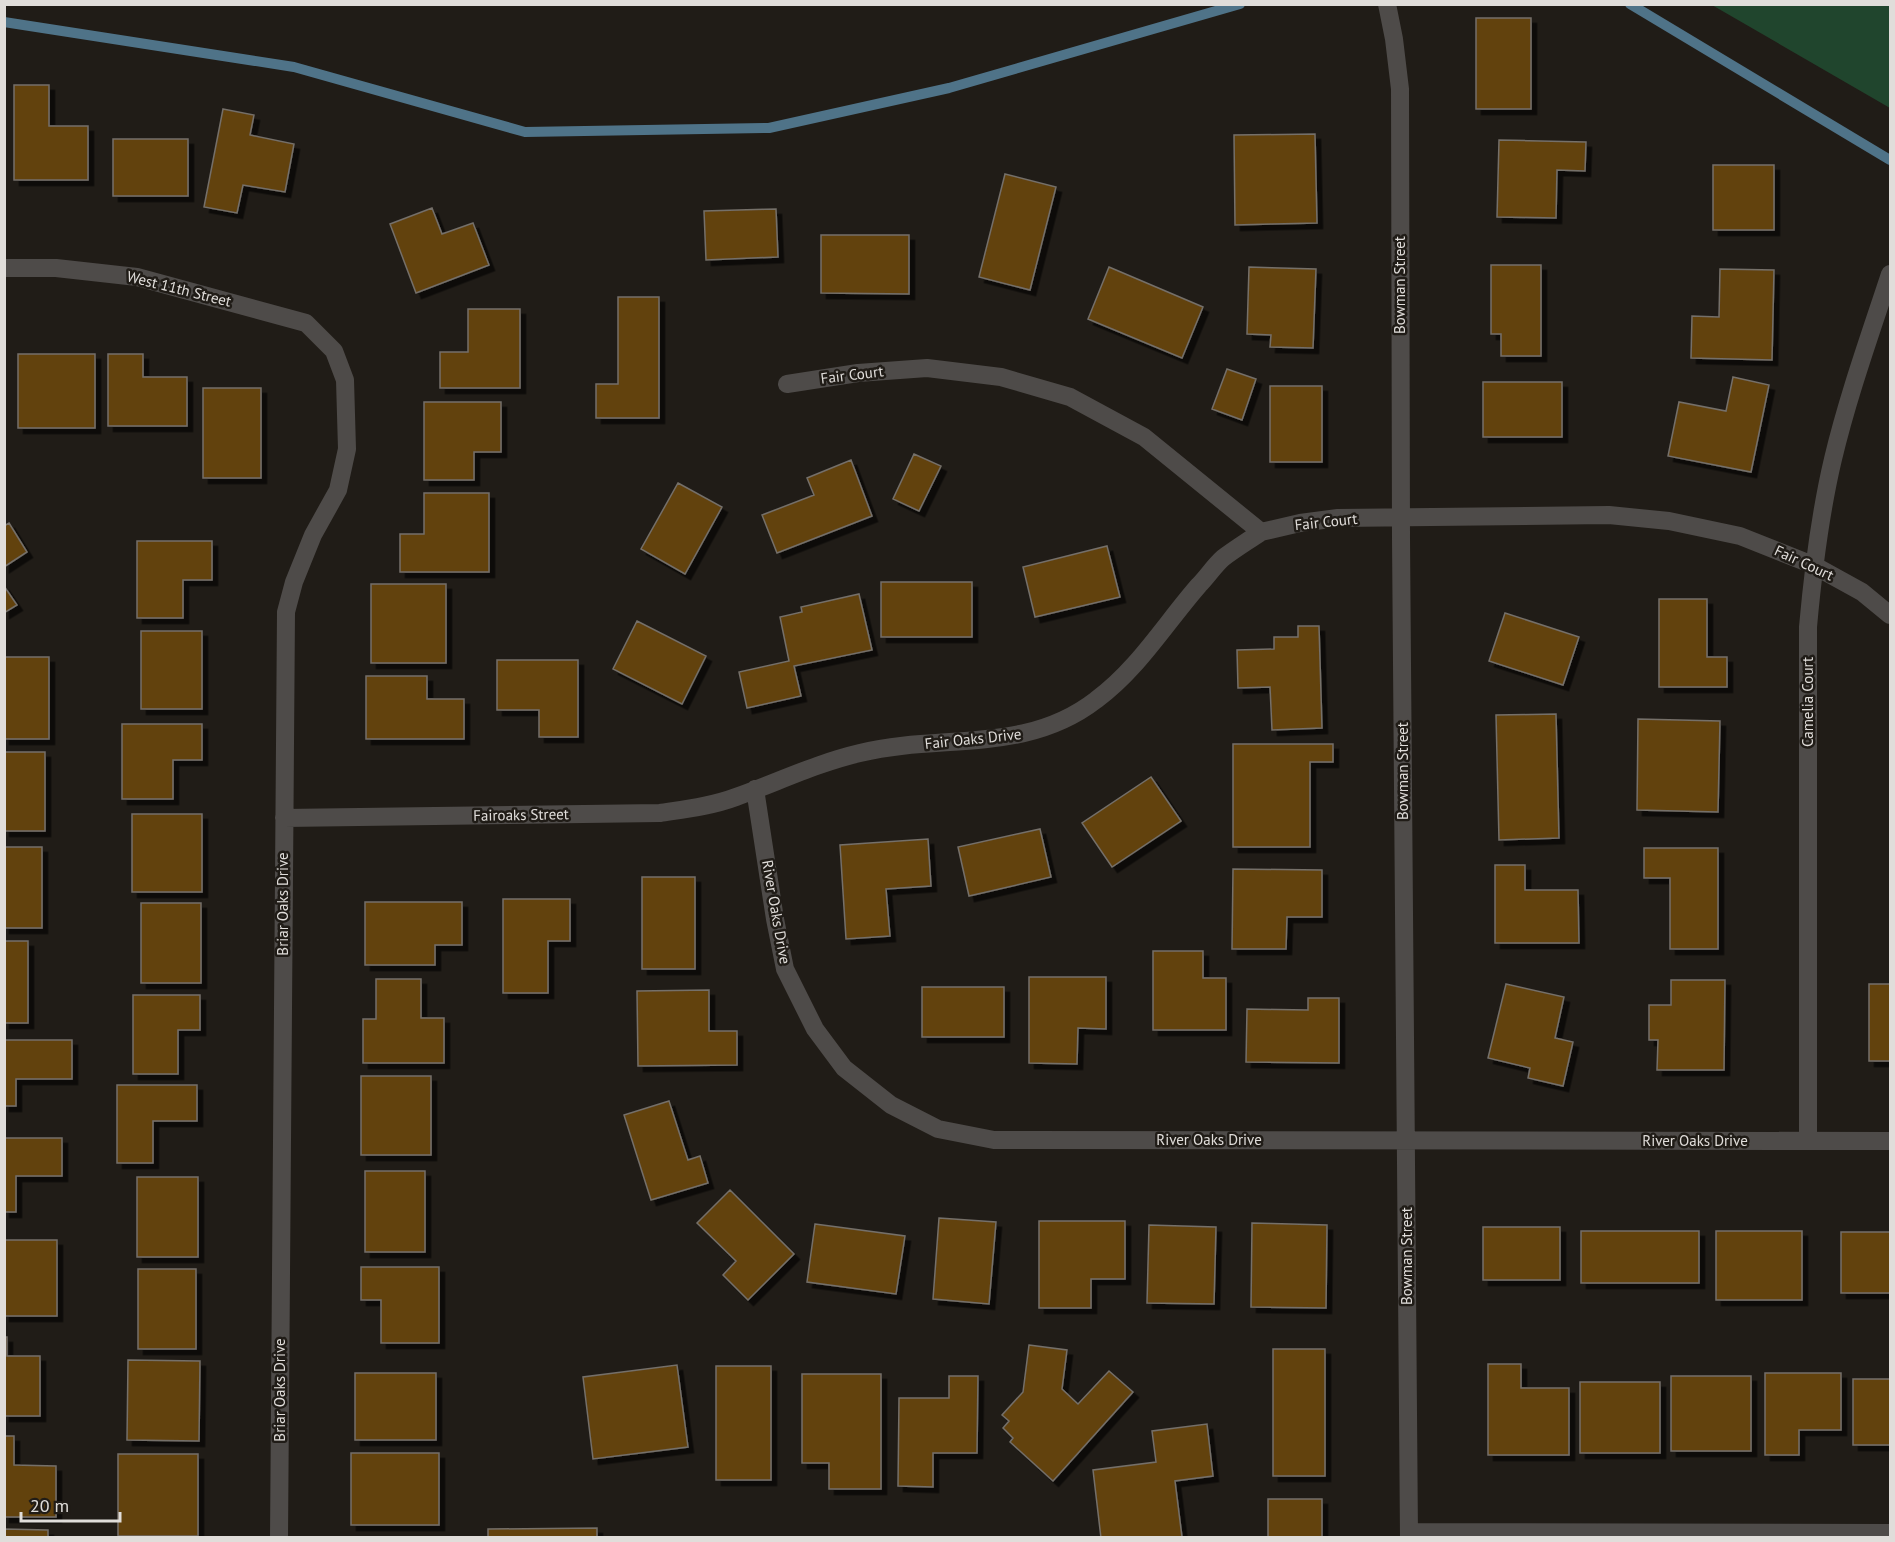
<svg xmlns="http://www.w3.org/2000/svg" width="1895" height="1542" font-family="'PT Sans',sans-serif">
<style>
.green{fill:#20452d}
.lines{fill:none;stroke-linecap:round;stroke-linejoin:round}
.stream{stroke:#4f7388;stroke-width:10}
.building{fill:#624211;stroke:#746f69;stroke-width:1.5;filter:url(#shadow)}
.street{stroke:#4e4b49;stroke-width:18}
.labels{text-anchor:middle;stroke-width:5;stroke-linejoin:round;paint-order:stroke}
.street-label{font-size:15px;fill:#e0ddda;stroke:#201c17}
</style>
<defs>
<filter id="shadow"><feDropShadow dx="5.5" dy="5.5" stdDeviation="0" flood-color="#0009"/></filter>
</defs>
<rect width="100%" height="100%" fill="#201c17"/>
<path class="green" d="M1712,5H1890V108Z"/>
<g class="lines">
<path class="stream" d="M1630,4L1890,160
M4,22L294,67L525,132L769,128L949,88L1240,4"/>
</g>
<path class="building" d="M1476,18H1531V109H1476Z
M14,85H49V126H88V180H14Z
M223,109L254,115L250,135L294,144L285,192L243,185L237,213L204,207Z
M1315,134L1317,223L1235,225L1234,135Z
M113,139H188V196H113Z
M1499,140L1586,142L1585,171L1557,170L1556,218L1497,217Z
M1713,165H1774V230H1713Z
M1005,174L1056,187L1030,290L979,277Z
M432,208L442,234L473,223L489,265L416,293L390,224Z
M776,209L778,257L706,260L704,211Z
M821,235H909V294L821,293Z
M1491,265H1541V356H1501V334H1491Z
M1109,267L1203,307L1182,358L1088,319Z
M1249,267L1316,269L1313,348L1270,347L1271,335L1247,334Z
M1720,269L1774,270L1772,360L1691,358L1692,316L1719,317Z
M618,297H659V418H596V384H618Z
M468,309H520V388H440V352H468Z
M18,354H95V428H18Z
M108,354H143V377H187V426H108Z
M1227,369L1256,379L1242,420L1212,409Z
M1733,377L1769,385L1751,472L1668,456L1679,402L1726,411Z
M1483,382H1562V437H1483Z
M1270,386H1322V462H1270Z
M203,388H261V478H203Z
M424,402H501V452H474V480H424Z
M914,454L941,466L919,511L893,499Z
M851,460L872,516L777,553L762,515L814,495L807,478Z
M678,483L722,507L685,574L641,549Z
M424,493H489V572H400V534H424Z
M9,523L27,552L4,567V526Z
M137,541H212V580H183V618H137Z
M1107,546L1120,597L1035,617L1023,567Z
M881,582H972V637H881Z
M371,584H446V663H371Z
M4,586L17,605L4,613Z
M859,594L872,650L794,666L801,696L747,708L739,672L789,661L780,617L802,612L801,607Z
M1659,599H1707V657H1727V687H1659Z
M1505,613L1579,637L1563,685L1489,661Z
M637,621L706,656L682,704L613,669Z
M1298,626H1319L1322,728L1272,730L1270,687L1238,688L1237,650L1274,649V637H1298Z
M141,631H202V709H141Z
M4,657H49V739H4Z
M497,660H578V737H539V710H497Z
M366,676H427V699H464V739H366Z
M1556,714L1559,838L1499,840L1496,715Z
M1638,719L1720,721L1718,812L1637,810Z
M122,724H202V760H173V799H122Z
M1233,744H1333V762H1310V847H1233Z
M4,752H45V831H4Z
M1151,777L1181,821L1112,867L1082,823Z
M132,814H202V892H132Z
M1040,829L1051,877L969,896L958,847Z
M928,839L931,886L886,889L890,936L846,939L840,845Z
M4,847H42V928H4Z
M1644,848H1718V949H1670V878H1644Z
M1495,865H1525V890H1578L1579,943H1495Z
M1233,869L1322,870V917H1287L1286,949H1232Z
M642,877H695V969H642Z
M503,899H570V941H548V993H503Z
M365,902H462V945H435V965H365Z
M141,903H201V983H141Z
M4,941H28V1023H4Z
M1153,951H1203V978H1226V1030H1153Z
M1029,977H1106V1029L1078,1028L1077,1064L1029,1063Z
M376,979H421V1018H444V1063H363V1019H376Z
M1671,980H1725L1724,1070H1657L1658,1040H1649V1005H1671Z
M1506,984L1564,997L1555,1038L1573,1042L1563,1086L1528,1078L1530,1068L1488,1058Z
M1869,984H1890V1061H1869Z
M922,987H1004V1037H922Z
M709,990V1031H737V1065L638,1066L637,991Z
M133,995H200V1030H178V1074H133Z
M1308,998H1339V1063L1246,1062L1247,1009L1308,1010Z
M4,1040H72V1079H16V1106H4Z
M361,1076H431V1155H361Z
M117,1085H197V1121H153V1163H117Z
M669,1101L688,1160L700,1156L708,1183L651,1200L624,1115Z
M4,1138H62V1176H16V1212H4Z
M365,1171H425V1252H365Z
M137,1177H198V1257H137Z
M730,1190L794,1254L748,1300L723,1275L736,1261L697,1223Z
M939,1218L996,1222L989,1304L933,1299Z
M1039,1221H1125V1279H1091V1308H1039Z
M1252,1223L1327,1225L1326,1308L1251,1307Z
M815,1224L905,1236L896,1294L807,1282Z
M1149,1225L1216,1227L1214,1304L1147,1303Z
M1483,1227H1560V1280H1483Z
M1581,1231H1699V1283H1581Z
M1716,1231H1802V1300H1716Z
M1841,1232H1890V1293H1841Z
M4,1240H57V1316H4Z
M361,1267H439V1343H381V1300H361Z
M138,1269H196V1349H138Z
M4,1337H7V1356H40V1416H4Z
M1029,1345L1067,1350L1062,1389L1078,1404L1109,1371L1133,1392L1053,1481L1010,1442L1013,1438L1003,1428L1009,1421L1002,1415L1023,1392Z
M1273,1349H1325V1476H1273Z
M128,1360L200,1361L199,1441L127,1440Z
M1488,1364H1521V1388H1569V1455H1488Z
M677,1365L688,1447L593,1459L583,1377Z
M716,1366H771V1480H716Z
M355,1373H436V1440H355Z
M1765,1373H1841V1430H1799V1455H1765Z
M802,1374H881V1489H829V1463H802Z
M949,1376H978L977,1453H933V1487L898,1486L899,1398H949Z
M1671,1376H1751V1451H1671Z
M1853,1379H1890V1445H1853Z
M1580,1382H1660V1453H1580Z
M1207,1424L1213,1476L1175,1481L1182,1537L1101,1538L1093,1470L1156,1462L1152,1431Z
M4,1436H14V1465L56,1466V1517H4Z
M351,1453H439V1525H351Z
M118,1454H198V1536H118Z
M1268,1499H1322V1538H1268Z
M597,1528V1538H488V1529Z
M4,1529L48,1530V1538H4Z"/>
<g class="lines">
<path class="street" d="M1387,4L1394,39L1400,89L1401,538L1409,1538
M4,268H56L137,277L306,323L334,351L345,380L347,449L338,490L313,535L294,582L286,612L279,1538
M787,384L858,373L927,368L1001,377L1070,397L1144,437L1261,532L1300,523L1338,518L1609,515L1669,521L1740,536L1813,565L1862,592L1890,615
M755,789L775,919L785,969L815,1029L844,1068L891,1105L938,1129L994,1140L1890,1141
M284,818L660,813C686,809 712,806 736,797C778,782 817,763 860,753C941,733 1025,755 1096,700C1138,669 1165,624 1199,585C1207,577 1214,566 1223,558C1235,549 1248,541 1261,532
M1808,1141V627C1813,571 1820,514 1833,459C1848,396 1870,335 1890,274
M1409,1532L1890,1533"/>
</g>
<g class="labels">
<g class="street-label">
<text transform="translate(1400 285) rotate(-90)" y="5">Bowman Street</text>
<text transform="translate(179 289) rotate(14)" y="5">West 11th Street</text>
<text transform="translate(852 375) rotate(-7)" y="5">Fair Court</text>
<text transform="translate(1326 522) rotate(-6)" y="5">Fair Court</text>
<text transform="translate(1804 563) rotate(25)" y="5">Fair Court</text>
<text transform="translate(1808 702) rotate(-90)" y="5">Camelia Court</text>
<text transform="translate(973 739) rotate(-6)" y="5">Fair Oaks Drive</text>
<text transform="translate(1403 771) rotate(-90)" y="5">Bowman Street</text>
<text transform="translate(521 815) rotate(-1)" y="5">Fairoaks Street</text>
<text transform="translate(283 904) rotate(-90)" y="5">Briar Oaks Drive</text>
<text transform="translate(776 912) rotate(80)" y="5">River Oaks Drive</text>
<text x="1209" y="1145">River Oaks Drive</text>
<text x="1695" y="1146">River Oaks Drive</text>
<text transform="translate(1407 1256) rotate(-90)" y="5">Bowman Street</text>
<text transform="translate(280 1390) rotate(-90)" y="5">Briar Oaks Drive</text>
</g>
</g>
<rect width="1895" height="1542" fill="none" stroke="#e0ddda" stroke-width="12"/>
<path d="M21 1512v9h99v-9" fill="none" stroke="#e0ddda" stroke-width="3"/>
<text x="30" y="1512" font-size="18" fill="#e0ddda" stroke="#201c17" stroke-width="4.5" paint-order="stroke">20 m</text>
</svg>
